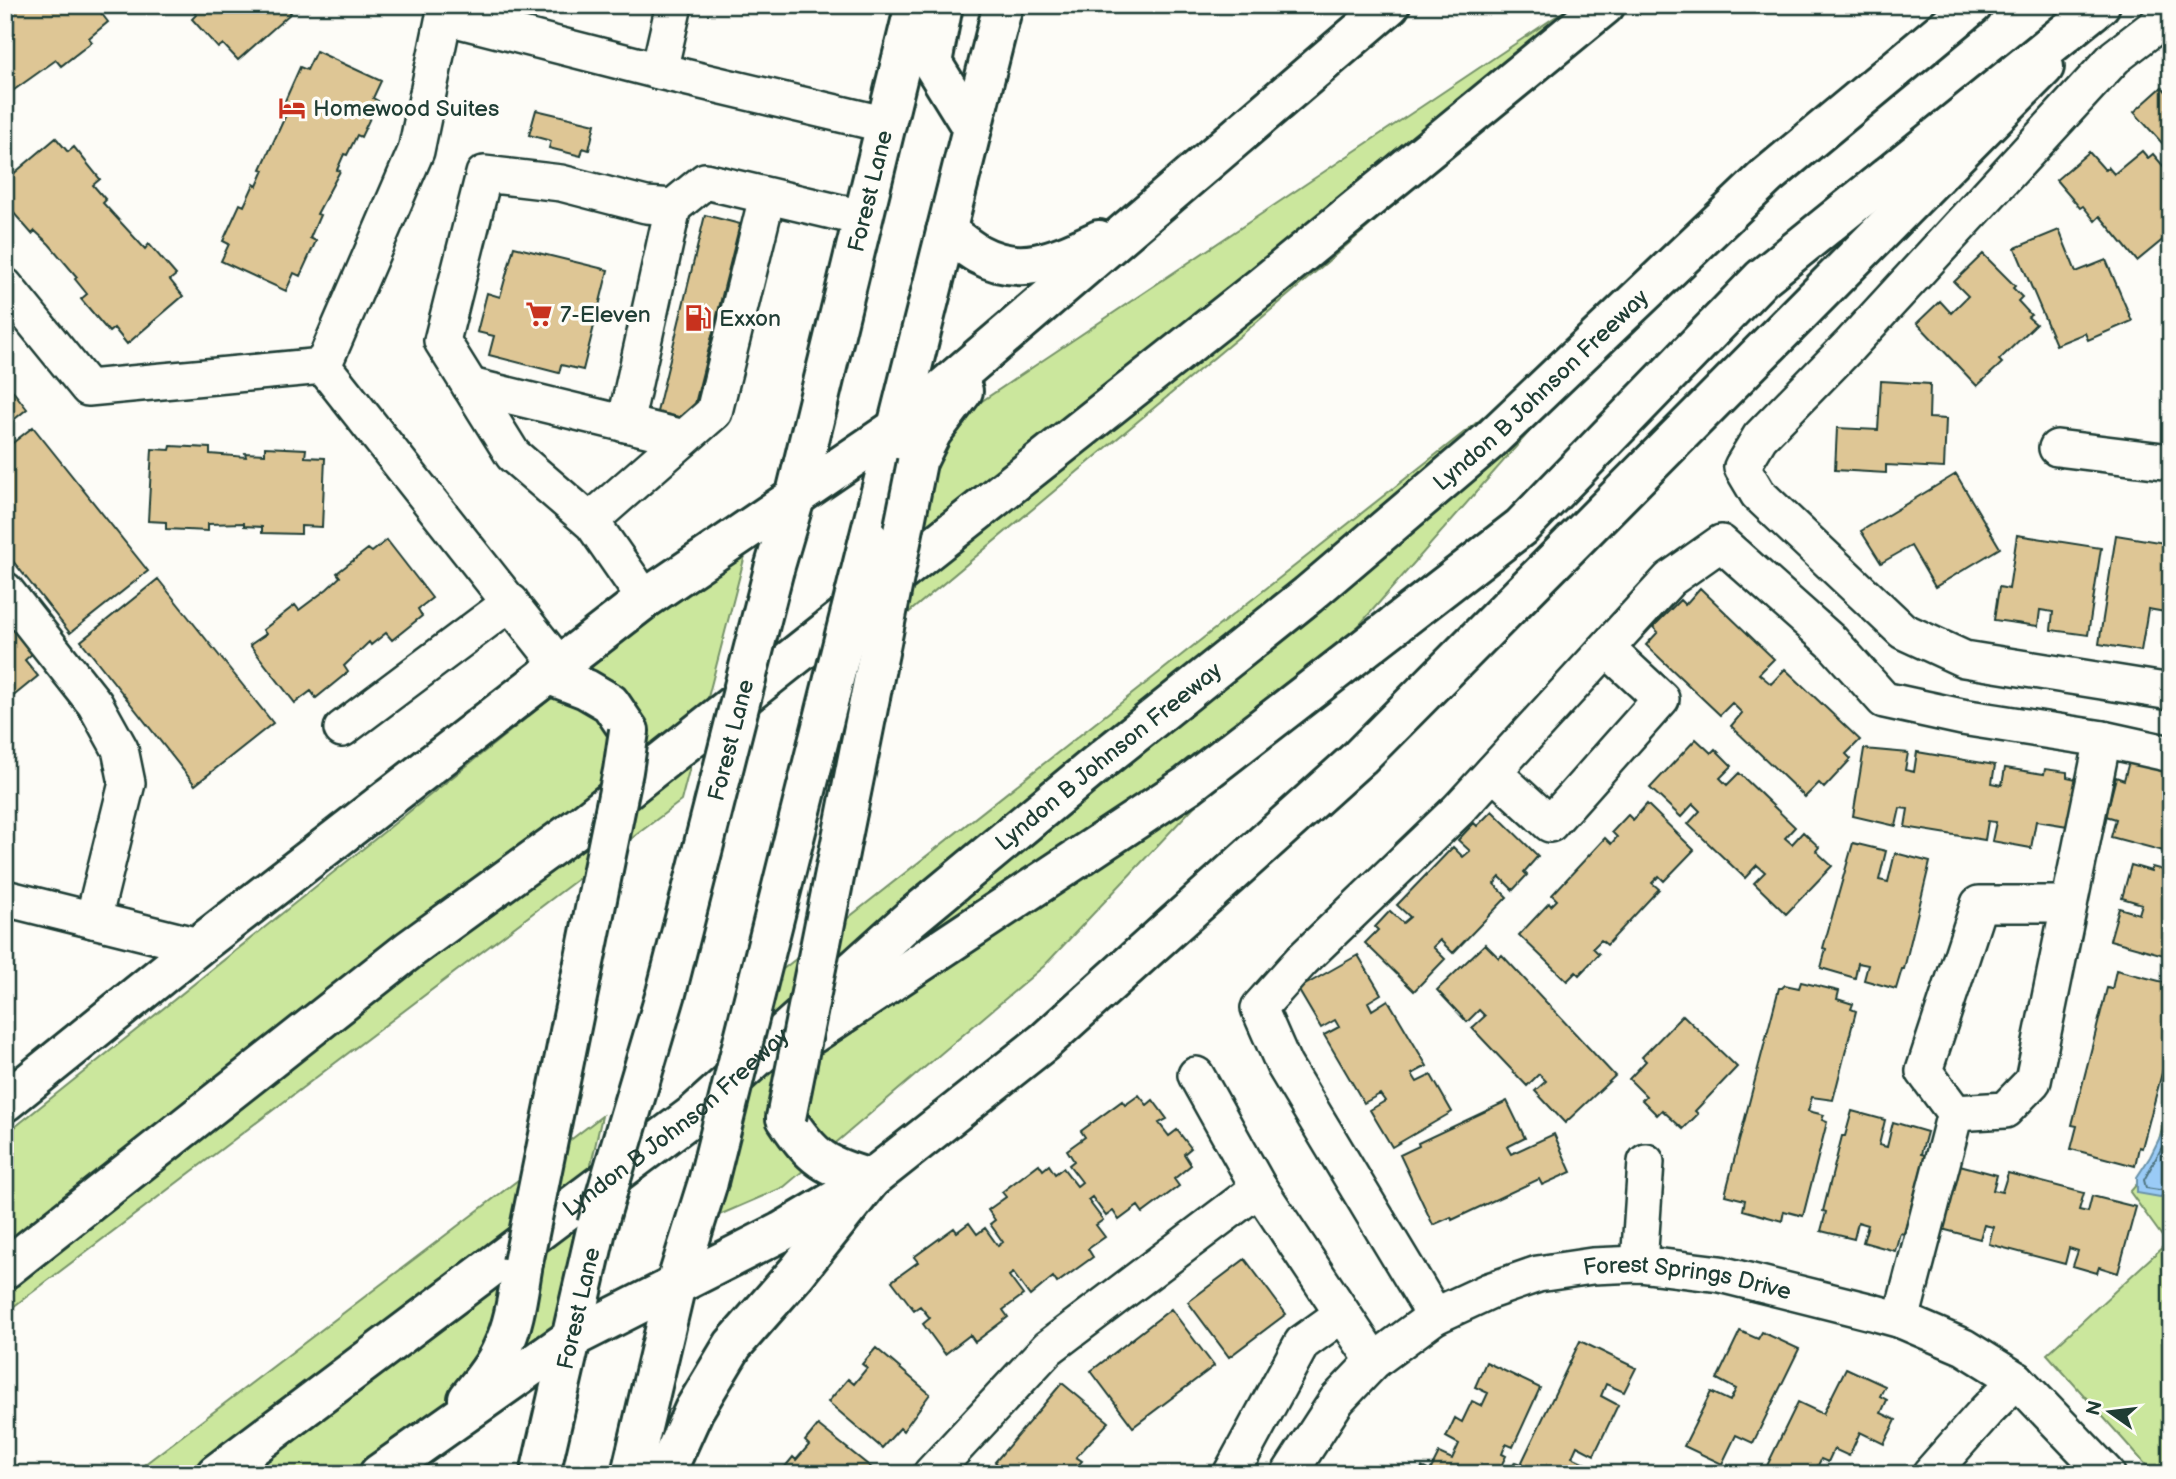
<svg xmlns="http://www.w3.org/2000/svg" width="2176" height="1479" font-family="'Balsamiq Sans',sans-serif">
<style>
.green{fill:#cbe79d;stroke:#759268;stroke-width:2}
.water{fill:#9acbf6;stroke:#6992a8;stroke-width:2}
.lines{fill:none;stroke-linecap:round;stroke-linejoin:round}
.shore{stroke:#507682;stroke-width:2}
.building{fill:#dec695;stroke:#1f3d34;stroke-width:2}
.minor-casing{stroke:#1f3d34;stroke-width:40}
.major-casing{stroke:#1f3d34;stroke-width:44}
.highway-casing{stroke:#1f3d34;stroke-width:44}
.minor{stroke:#fdfcf7;stroke-width:35}
.major{stroke:#fdfcf7;stroke-width:38}
.highway{stroke:#fdfcf7;stroke-width:38}
.major-bridge-casing{stroke:#1f3d34;stroke-width:44;stroke-linecap:butt}
.major-bridge{stroke:#fdfcf7;stroke-width:38}
.labels{text-anchor:middle;stroke-width:7;stroke-linejoin:round;paint-order:stroke}
.poi-label{font-size:23px;fill:#1f3d34;stroke:#fdfcf7;text-anchor:start}
.street-label{font-size:23px;fill:#1f3d34;stroke:#fdfcf7}
</style>
<rect width="100%" height="100%" fill="#fdfcf7"/>
<filter id="ink" filterUnits="userSpaceOnUse"><feTurbulence type="fractalNoise" baseFrequency=".0143" numOctaves="2"/><feDisplacementMap in="SourceGraphic" scale="14" xChannelSelector="R" yChannelSelector="G"/><feConvolveMatrix kernelMatrix="1 2 1 2 8 2 1 2 1" color-interpolation-filters="sRGB"/></filter>
<g filter="url(#ink)">
<path class="green" d="M1573,5H1628L1258,321L853,659L897,458Z
M1674,267L1283,712L1044,966L784,1187L717,1216L773,977Z
M749,540L681,801L5,1313V1135Z
M2171,1096V1474H2154L2047,1354L2167,1243L2130,1192L2151,1168Z
M602,1116L551,1341L379,1474H132Z"/>
<path class="water" d="M2171,1115V1193L2160,1197L2137,1193V1177L2150,1157Z"/>
<g class="lines">
<path class="shore" d="M2171,1131L2144,1180L2146,1188L2159,1190L2171,1187"/>
</g>
<path class="building" d="M11,5H95L108,22L89,38L92,42L61,66L56,60L7,95L12,102L5,108V10Z
M189,5H284L291,13L238,60L223,44L218,48L192,19L196,15Z
M316,51L381,81L373,98L378,101L361,137L357,135L347,155L344,154L337,170L340,171L317,214L320,215L310,238L316,241L300,276L294,273L286,291L221,261L229,244L223,241L240,204L244,206L254,184L257,186L264,170L261,169L290,106L284,103L300,67L307,70Z
M2162,87L2171,97V153L2134,112Z
M536,110L595,124L589,150L583,148L581,156L549,148L551,141L529,135Z
M56,138L68,152L74,147L100,179L93,185L106,200L103,203L145,249L149,244L176,275L170,280L183,296L127,344L114,328L109,332L81,299L87,294L75,279L77,277L49,244L35,231L32,234L5,203L10,199L5,192V181Z
M2142,151L2148,158L2153,154L2171,175V233L2137,261L2100,216L2095,221L2083,206L2080,208L2056,180L2089,152L2105,170L2108,167L2114,174Z
M705,215L740,224L691,420L657,412Z
M2059,230L2076,272L2106,260L2132,321L2088,340L2085,333L2056,345L2015,248Z
M514,247L608,270L583,370L561,365L559,373L489,355L494,336L477,332L487,293L500,297Z
M1983,254L2015,286L2013,288L2022,297L2018,301L2031,315L2028,317L2036,324L1999,360L2002,363L1977,386L1917,323L1940,301L1951,313L1968,296L1954,282Z
M5,381L27,409L5,427Z
M1881,381L1930,384L1929,418L1946,419L1944,468L1886,465V473L1835,470L1837,428L1878,430Z
M33,427L148,571L70,633L5,551V449Z
M171,446L210,448V454L246,457L245,453L265,454V447L306,449L305,457L325,458L322,527L301,526V534L262,533V527L244,526V523L208,524V531L166,529V522L148,521L152,449L170,450Z
M1956,474L2000,548L1935,587L1911,546L1881,563L1861,531Z
M2017,535L2101,548L2088,635L2051,630L2053,612L2040,610L2038,626L1994,620L1999,587L2009,589Z
M2116,535L2171,544V613L2148,609L2141,651L2099,644Z
M387,540L432,598L418,609L422,616L392,640L386,633L371,645L369,642L344,666L348,672L316,698L311,691L295,703L250,645L266,634L263,630L295,605L299,610L327,589L340,577L337,573L368,549L372,552Z
M158,579L273,723L195,785L81,641Z
M1700,588L1774,659L1759,674L1771,684L1785,669L1860,740L1846,754L1851,759L1824,788L1819,783L1805,797L1731,726L1742,713L1732,703L1720,715L1646,645L1658,632L1653,627L1680,600L1685,605Z
M5,616L34,652L25,660L38,676L5,703Z
M1696,739L1711,753L1715,749L1732,766L1720,778L1727,785L1739,773L1795,827L1785,838L1792,844L1803,832L1819,847L1816,851L1832,866L1786,914L1754,883L1765,872L1757,865L1745,878L1688,824L1700,811L1693,804L1681,817L1650,788Z
M1864,749L1908,753L1905,770L1914,772L1917,752L1995,765L1992,783L2002,785L2005,768L2044,774L2045,769L2067,772V777L2076,779L2068,826L2036,821L2031,848L1992,841L1996,822L1988,821L1985,840L1905,827L1908,809L1900,808L1896,826L1853,816Z
M2130,758L2171,769V853L2111,837L2116,819L2106,816L2116,777L2124,780Z
M1647,804L1694,850L1664,881L1659,876L1652,883L1659,889L1607,945L1601,940L1593,948L1599,954L1579,975L1576,972L1567,981L1519,935L1549,903L1551,906L1557,900L1552,895L1605,838L1611,844L1617,837L1612,832L1628,815L1633,820Z
M1492,811L1538,856L1524,872L1527,875L1513,890L1500,877L1494,884L1507,897L1453,953L1440,940L1433,947L1445,959L1414,991L1365,943L1378,930L1375,927L1390,911L1403,923L1410,917L1397,905L1453,847L1463,857L1470,851L1458,840L1474,823L1477,826Z
M1853,843L1886,851L1879,880L1888,882L1895,853L1930,862L1904,969H1902L1896,989L1864,980L1868,965L1858,963L1855,978L1821,968L1826,949L1823,948Z
M2131,865L2151,871L2152,867L2171,872V957L2110,940L2119,908L2139,914L2142,904L2122,898Z
M1485,944L1499,958L1502,955L1615,1076L1565,1123L1535,1091L1546,1081L1539,1074L1527,1086L1472,1028L1485,1016L1479,1010L1467,1022L1437,990Z
M1358,955L1381,994L1368,1002L1372,1010L1388,1000L1427,1066L1412,1074L1417,1082L1431,1075L1452,1112L1392,1147L1370,1110L1385,1101L1380,1094L1364,1103L1324,1035L1339,1027L1335,1020L1321,1028L1298,989Z
M2116,970L2171,984V1039L2142,1148L2139,1147L2135,1166L2071,1149L2077,1126L2072,1125L2107,988L2112,989Z
M1801,982L1839,991L1837,999L1853,1004L1851,1009L1856,1011L1833,1100L1812,1097L1808,1111L1824,1115L1822,1120L1827,1122L1803,1216L1784,1211L1782,1221L1743,1210L1745,1200L1725,1195L1779,988H1782L1785,985L1799,988Z
M1683,1015L1737,1067L1695,1111L1698,1114L1683,1129L1662,1110L1657,1115L1642,1100L1646,1096L1629,1079L1646,1061L1642,1057Z
M1139,1095L1147,1105L1153,1100L1167,1119L1159,1123L1169,1136L1177,1130L1191,1148L1184,1154L1191,1165L1174,1179L1179,1186L1143,1213L1138,1206L1119,1220L1113,1211L1106,1216L1092,1197L1088,1200L1103,1220L1096,1225L1105,1237L1088,1249L1093,1257L1057,1283L1053,1277L1030,1296L1013,1273L1009,1276L1023,1295L1003,1310L1008,1317L975,1342L970,1335L945,1354L923,1324L930,1318L920,1306L914,1310L892,1281L918,1262L914,1257L954,1228L957,1232L969,1223L977,1234L985,1228L998,1246L1003,1242L990,1224L995,1220L988,1210L1006,1197L1002,1192L1039,1164L1043,1170L1049,1165L1055,1174L1063,1168L1077,1186L1082,1182L1069,1165L1074,1161L1067,1150L1085,1137L1081,1131L1122,1101L1125,1105Z
M1507,1101L1525,1138L1507,1147L1511,1154L1554,1134L1571,1172L1542,1185L1539,1179L1452,1220L1451,1217L1433,1225L1400,1155L1419,1146L1418,1143Z
M1852,1111L1885,1120L1879,1145L1887,1147L1893,1122L1927,1132L1921,1154L1925,1155L1904,1234L1900,1233L1895,1251L1863,1242L1868,1225L1858,1222L1854,1239L1821,1231L1826,1212L1823,1211L1842,1136H1845Z
M1956,1164L1997,1175L1993,1190L2002,1192L2008,1173L2084,1193L2079,1210L2088,1212L2092,1196L2136,1207L2118,1273L2099,1267L2097,1273L2073,1266L2078,1251L2069,1248L2065,1264L1989,1244L1993,1227L1984,1225L1980,1239L1938,1228Z
M1245,1259L1286,1314L1229,1357L1188,1302Z
M1171,1309L1214,1366L1133,1427L1091,1371Z
M1740,1331L1758,1339L1762,1332L1799,1349L1753,1443L1736,1435L1722,1464L1684,1446L1711,1392L1730,1401L1736,1389L1717,1379Z
M1580,1341L1636,1368L1624,1392L1606,1384L1601,1396L1618,1405L1594,1455L1577,1446L1572,1457L1589,1465L1584,1474H1509L1515,1462L1521,1464Z
M876,1348L930,1394L903,1431L900,1428L882,1448L828,1402L848,1379L854,1384L867,1368L862,1364Z
M1486,1362L1540,1388L1513,1447L1506,1444L1502,1454L1506,1456L1497,1474H1419L1422,1467L1430,1471L1439,1453L1452,1459L1459,1444L1446,1437L1455,1418L1462,1422L1472,1401L1482,1406L1488,1393L1475,1387Z
M1846,1368L1885,1386L1880,1396L1887,1400L1881,1413L1896,1420L1884,1444L1860,1432L1849,1456L1834,1449L1828,1462L1821,1459L1814,1474H1763L1798,1402L1823,1414Z
M1062,1383L1109,1422L1076,1457L1082,1461L1071,1474L1065,1468L1060,1474H1009L995,1462Z
M818,1425L873,1469L869,1474H779L793,1457L796,1460L809,1445L805,1441Z"/>
<g class="lines">
<defs>
<g id="minor">
<path d="M674,5L659,71L887,125"/>
<path d="M2171,14L2115,57L1849,346L1760,437L1742,467L1758,494L1903,631L1964,659L2171,692"/>
<path d="M5,286L88,388L323,366"/>
<path d="M470,386L684,438"/>
<path d="M625,424L673,207"/>
<path d="M2057,448L2171,462"/>
<path d="M590,521L714,412L767,197"/>
<path d="M5,590L95,704L120,749L127,783L93,920"/>
<path d="M645,599L593,524L513,455L442,341L484,174L561,183L646,205L673,207L705,181L862,218"/>
<path d="M559,665L323,366L416,151L444,16L659,71"/>
<path d="M342,729L511,602"/>
<path d="M2103,739L2171,754"/>
<path d="M1493,772L1550,824L1661,699L1607,649"/>
<path d="M5,898L198,946"/>
<path d="M1196,1075L1259,1188"/>
<path d="M1955,1113L1924,1071L1979,904H2069"/>
<path d="M1639,1264L1646,1162"/>
<path d="M1435,1316L1284,1065L1259,1008L1302,960L1458,810L1670,579L1721,543L1832,642L1884,700L1962,717L2103,739L2033,1081L2005,1110L1955,1113L1901,1320"/>
<path d="M931,1474L1048,1348L1259,1188L1374,1361"/>
<path d="M1231,1474L1302,1343L1341,1315"/>
<path id="s1" d="M1289,1474L1337,1400L1374,1361L1435,1316L1489,1291L1538,1274L1592,1266L1639,1264L1720,1274L1872,1312L1901,1320L1964,1347L2017,1380L2107,1474"/>
<path d="M1930,1474L1986,1411L2017,1380"/>
</g>
<g id="major">
<path d="M943,5L932,63L972,128"/>
<path d="M946,231C956,238 967,248 978,254C1022,278 1058,259 1099,240"/>
<path d="M917,462L932,432L963,391"/>
<path d="M869,539L1003,5"/>
<path id="s2" d="M774,569L795,498L915,5"/>
<path d="M547,674L586,689L610,703L629,731"/>
<path d="M5,1102L198,946L645,599L898,427L1390,5"/>
<path d="M468,1399C480,1383 494,1368 502,1349C515,1323 518,1292 523,1263"/>
<path d="M379,1474L570,1339L781,1232L871,1179L1044,1042L1360,757L2044,67"/>
<path id="s3" d="M540,1474L597,1226"/>
<path d="M631,1474L676,1284L708,1182"/>
<path d="M665,1474L694,1410L733,1345L797,1272L871,1179C825,1166 813,1159 786,1118"/>
</g>
<g id="highway">
<path d="M811,1035L1188,785L1521,527L1762,278L2100,5"/>
<path d="M5,1269L409,950L584,823L1261,287L1605,5"/>
<path id="s4" d="M216,1474L693,1115L910,919L1104,758L1308,595L1489,441L1767,176L1973,5"/>
</g>
</defs>
<use href="#minor" class="minor-casing"/>
<use href="#major" class="major-casing"/>
<use href="#highway" class="highway-casing"/>
<use href="#minor" class="minor"/>
<use href="#major" class="major"/>
<use href="#highway" class="highway"/>
<defs>
<g id="major-bridge">
<path d="M786,1118L917,462"/>
<path d="M708,1182L869,539"/>
<path id="s5" d="M597,1226L666,993L774,569"/>
<path d="M523,1263L623,771L629,731"/>
</g>
</defs>
<use href="#major-bridge" class="major-bridge-casing"/>
<use href="#major-bridge" class="major-bridge"/>
</g>
</g>
<defs>
<symbol id="hotel-bare" viewBox="-9 -9 18 18"><path d="M-6-4.5h1.5V1H6V5H4.5V3h-9V5H-6ZM-4 0a1.8 1.8 0 1 1 3.6 0ZM.5 0V-2.5h3Q6-2.5 6 0Z" fill="#c8321e" stroke="#fdfcf7" stroke-width="2.5" paint-order="stroke"/></symbol>
<symbol id="supermarket-bare" viewBox="-9 -9 18 18"><path d="M-6-5.5h2.5l.6 2H6L4.5 2H-2.5L-4.4-4H-6ZM-1.5 3.2a1.3 1.3 0 1 0 .1 0ZM3 3.2a1.3 1.3 0 1 0 .1 0Z" fill="#c8321e" stroke="#fdfcf7" stroke-width="2.5" paint-order="stroke"/></symbol>
<symbol id="fuel-bare" viewBox="-9 -9 18 18"><path d="M-5.5-6h7V0h2V4h1.3V-2.5L3-4.5l.8-.8L6-3V5H2.5V1h-1V6h-7ZM-4.2-4.7v3.2H.2V-4.7Z" fill="#c8321e" stroke="#fdfcf7" stroke-width="2.5" paint-order="stroke"/></symbol>
</defs>
<g fill-rule="evenodd">
<use href="#hotel-bare" x="273" y="89" width="38" height="38"/>
<use href="#supermarket-bare" x="520" y="295" width="38" height="38"/>
<use href="#fuel-bare" x="679" y="299" width="38" height="38"/>
</g>
<g class="labels">
<g class="poi-label">
<text x="313" y="116">Homewood Suites</text>
<text x="560" y="322">7-Eleven</text>
<text x="719" y="326">Exxon</text>
</g>
<g class="street-label">
<text dy="8" stroke="none"><textPath href="#s2" startOffset="390">Forest Lane</textPath></text>
<text dy="8" stroke="none"><textPath href="#s4" startOffset="1713">Lyndon B Johnson Freeway</textPath></text>
<text dy="8" stroke="none"><textPath href="#s5" startOffset="504">Forest Lane</textPath></text>
<text dy="8" stroke="none"><textPath href="#s4" startOffset="1146">Lyndon B Johnson Freeway</textPath></text>
<text dy="8" stroke="none"><textPath href="#s4" startOffset="579">Lyndon B Johnson Freeway</textPath></text>
<text dy="8" stroke="none"><textPath href="#s1" startOffset="480">Forest Springs Drive</textPath></text>
<text dy="8" stroke="none"><textPath href="#s3" startOffset="170">Forest Lane</textPath></text>
</g>
</g>
<rect width="2176" height="1479" fill="none" stroke="#fdfcf7" stroke-width="28"/>
<rect x="14" y="14" width="2148" height="1451" fill="none" stroke="#1f3d34" stroke-width="2.5" filter="url(#ink)"/>
<g transform="translate(2110 1412) rotate(284)" stroke="#fdfcf7" stroke-width="5" paint-order="stroke">
<path d="M0-5L12 26L0 18L-12 26Z" fill="#1f3d34"/>
<text y="-10" font-size="19" font-weight="bold" text-anchor="middle" fill="#1f3d34">N</text>
</g>
</svg>
